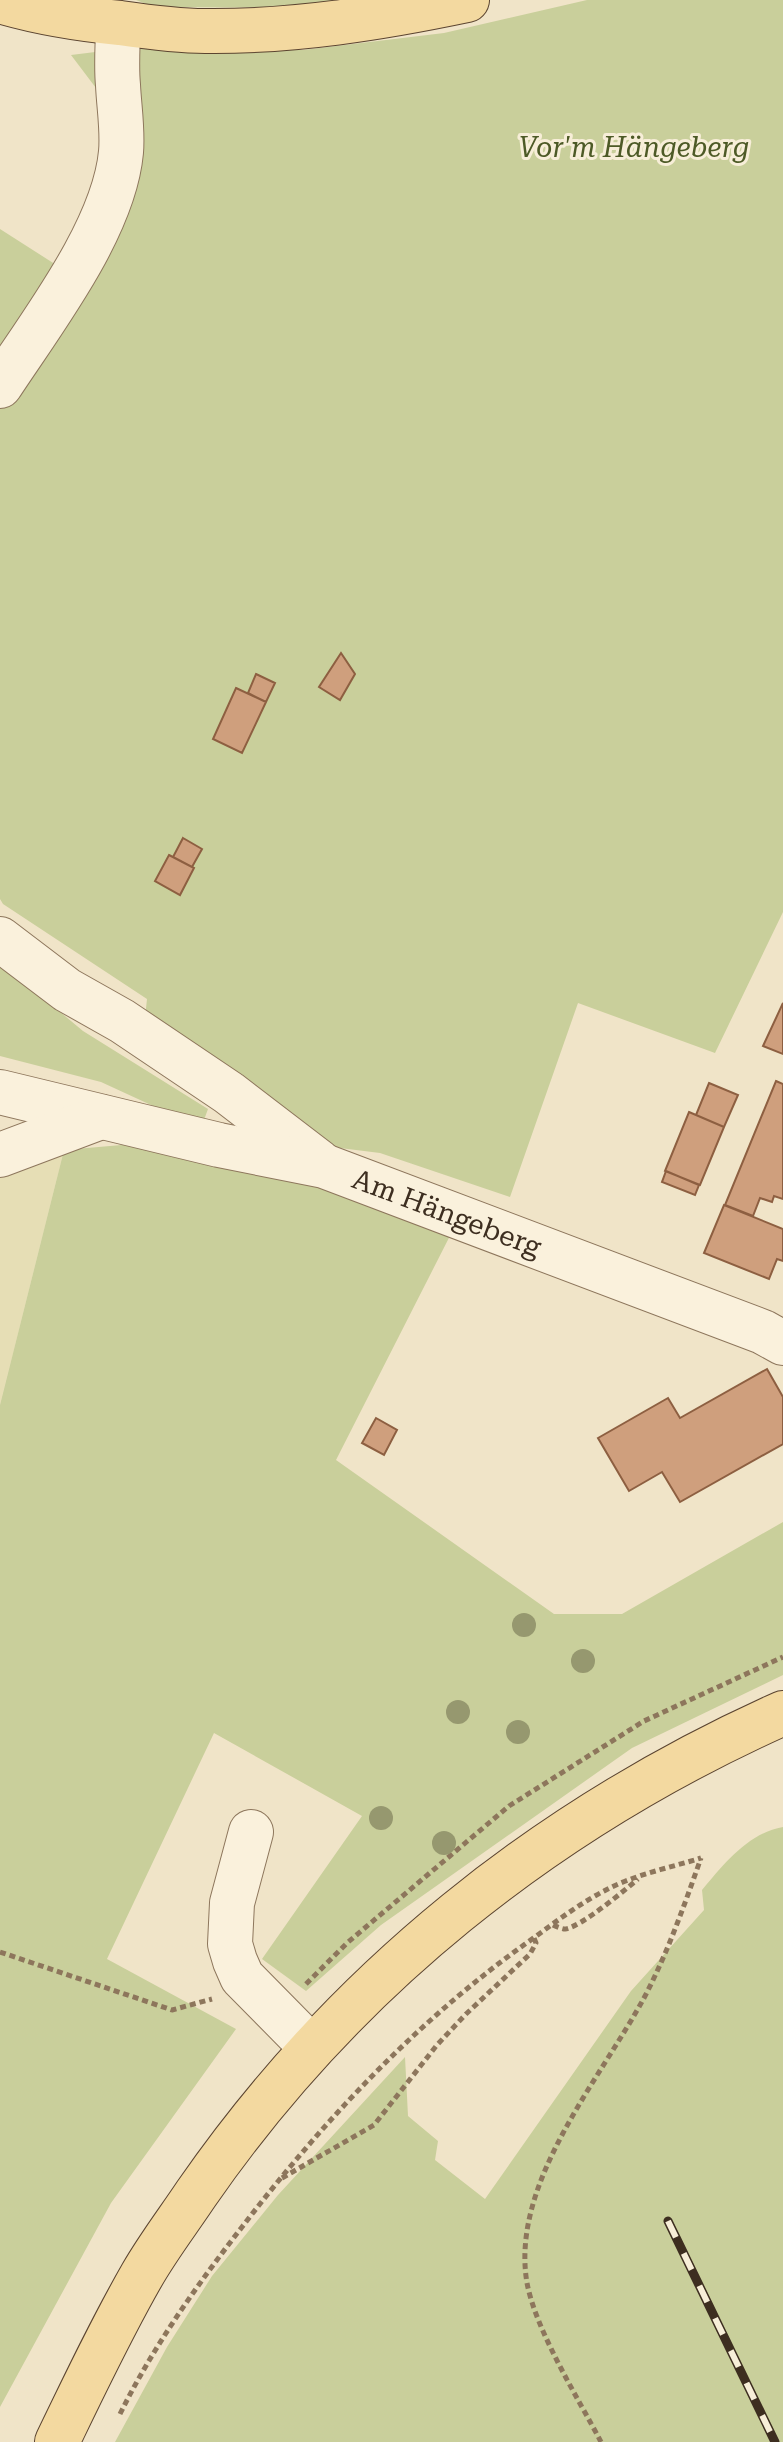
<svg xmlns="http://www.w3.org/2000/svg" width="783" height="2442" font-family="'Roboto Serif',serif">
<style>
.farmland{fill:#e6deb5}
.green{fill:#c9cf9b}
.building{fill:#cf9f7d;stroke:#8d5f41;stroke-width:2}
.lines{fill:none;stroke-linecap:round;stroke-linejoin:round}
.minor-casing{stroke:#8d765c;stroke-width:46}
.major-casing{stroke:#5b4430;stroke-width:46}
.path{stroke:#8d765c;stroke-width:5;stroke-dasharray:6 4;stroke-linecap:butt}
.minor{stroke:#faf1dc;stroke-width:44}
.major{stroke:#f3d9a0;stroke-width:44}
.rail-casing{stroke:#3d2e20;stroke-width:9}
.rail{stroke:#f7eed8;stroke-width:6;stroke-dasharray:18;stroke-linecap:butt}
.tree{fill:#96986f}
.labels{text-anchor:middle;stroke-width:6;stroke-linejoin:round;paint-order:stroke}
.park-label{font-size:28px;font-style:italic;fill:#4d5a26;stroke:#f7eed8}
.street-label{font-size:28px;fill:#3d2e20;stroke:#f7eed8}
</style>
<rect width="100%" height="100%" fill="#f0e4c8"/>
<path class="farmland" d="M64,1150L0,1405V1177Z"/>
<path class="green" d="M136,0H351L318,8L154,7Z
M587,0H783V912L715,1053L578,1003L510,1197L380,1153L332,1147L145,1018L147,999L3,904L0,899V229L61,268L99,190L104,137L99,92L71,55L160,44L303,50L444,33Z
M0,962L83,1031L208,1109L201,1128L101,1082L0,1056Z
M133,1144L312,1173L456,1224L336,1460L554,1614H622L783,1522V1675L632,1748L381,1925L306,1991L262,1959L362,1816L214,1733L107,1959L236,2029L111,2203L0,2407V1405L64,1150Z
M783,1827V2442H115L167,2347L212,2276L278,2195L405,2057L408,2116L438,2141L435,2160L485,2199L631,1991L704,1910L702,1890C724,1864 748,1833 783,1827Z"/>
<path class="building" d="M341,653L355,674L340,700L319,687Z
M256,674L275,683L266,702L248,693Z
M236,688L266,702L242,753L213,739Z
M183,838L202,849L192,867L173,857Z
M169,855L194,868L180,895L155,881Z
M783,1003V1054L763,1046Z
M776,1081L783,1084V1199L774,1196L772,1202L760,1198L753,1216L725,1205Z
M709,1083L738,1095L724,1127L696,1115Z
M689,1112L724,1127L700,1185L665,1171Z
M666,1171L699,1185L695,1195L662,1182Z
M724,1205L783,1229V1261L777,1259L769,1279L704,1253Z
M767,1369L783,1397V1444L680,1502L662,1472L629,1491L598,1438L668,1398L680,1418Z
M376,1418L397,1430L384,1455L362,1443Z"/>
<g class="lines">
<defs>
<g id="minor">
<path d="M0,386C42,322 114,229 121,152C123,130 119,107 118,85C116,65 118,44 118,23"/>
<path d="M0,939L67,990L122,1021L229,1093L319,1162"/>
<path id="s1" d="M0,1092L219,1145L324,1166L763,1332L783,1343"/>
<path d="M0,1155L101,1117"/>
<path d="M251,1832L232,1903L230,1944L235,1961L242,1977L312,2048"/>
</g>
<path id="major" d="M0,1C40,13 79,19 120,23C148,27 177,31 205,31C293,32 381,18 467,0
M57,2442C84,2386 111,2329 142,2275C158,2247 178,2221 196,2194C344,1980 546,1819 783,1713"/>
</defs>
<use href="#minor" class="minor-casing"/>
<use href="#major" class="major-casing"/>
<path class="path" d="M553,1925C555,1926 562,1929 565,1929C581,1927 625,1890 638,1879
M0,1952L172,2010L212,1999
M306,1984L347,1943L509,1806L644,1721L783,1657
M282,2178L374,2125L437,2045L466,2014L530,1954L536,1943L534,1938
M120,2414C153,2347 197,2285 242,2227C324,2120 418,2020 528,1942C553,1924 577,1905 604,1891C633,1875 669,1868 701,1858
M601,2442C578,2398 536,2331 527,2283C510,2184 599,2081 644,1998C668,1952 684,1906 701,1858"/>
<use href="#minor" class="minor"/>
<use href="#major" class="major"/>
<defs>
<path id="rail" d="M668,2221L775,2442"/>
</defs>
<use href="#rail" class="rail-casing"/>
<use href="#rail" class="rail"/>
</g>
<g class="tree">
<circle cx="524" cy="1625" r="12"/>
<circle cx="583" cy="1661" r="12"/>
<circle cx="458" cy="1712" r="12"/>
<circle cx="518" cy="1732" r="12"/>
<circle cx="381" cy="1818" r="12"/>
<circle cx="444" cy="1843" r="12"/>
</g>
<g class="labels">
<g class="park-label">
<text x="634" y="157">Vor'm Hängeberg</text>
</g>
<g class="street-label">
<text dy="10" stroke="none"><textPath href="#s1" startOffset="464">Am Hängeberg</textPath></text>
</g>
</g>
</svg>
